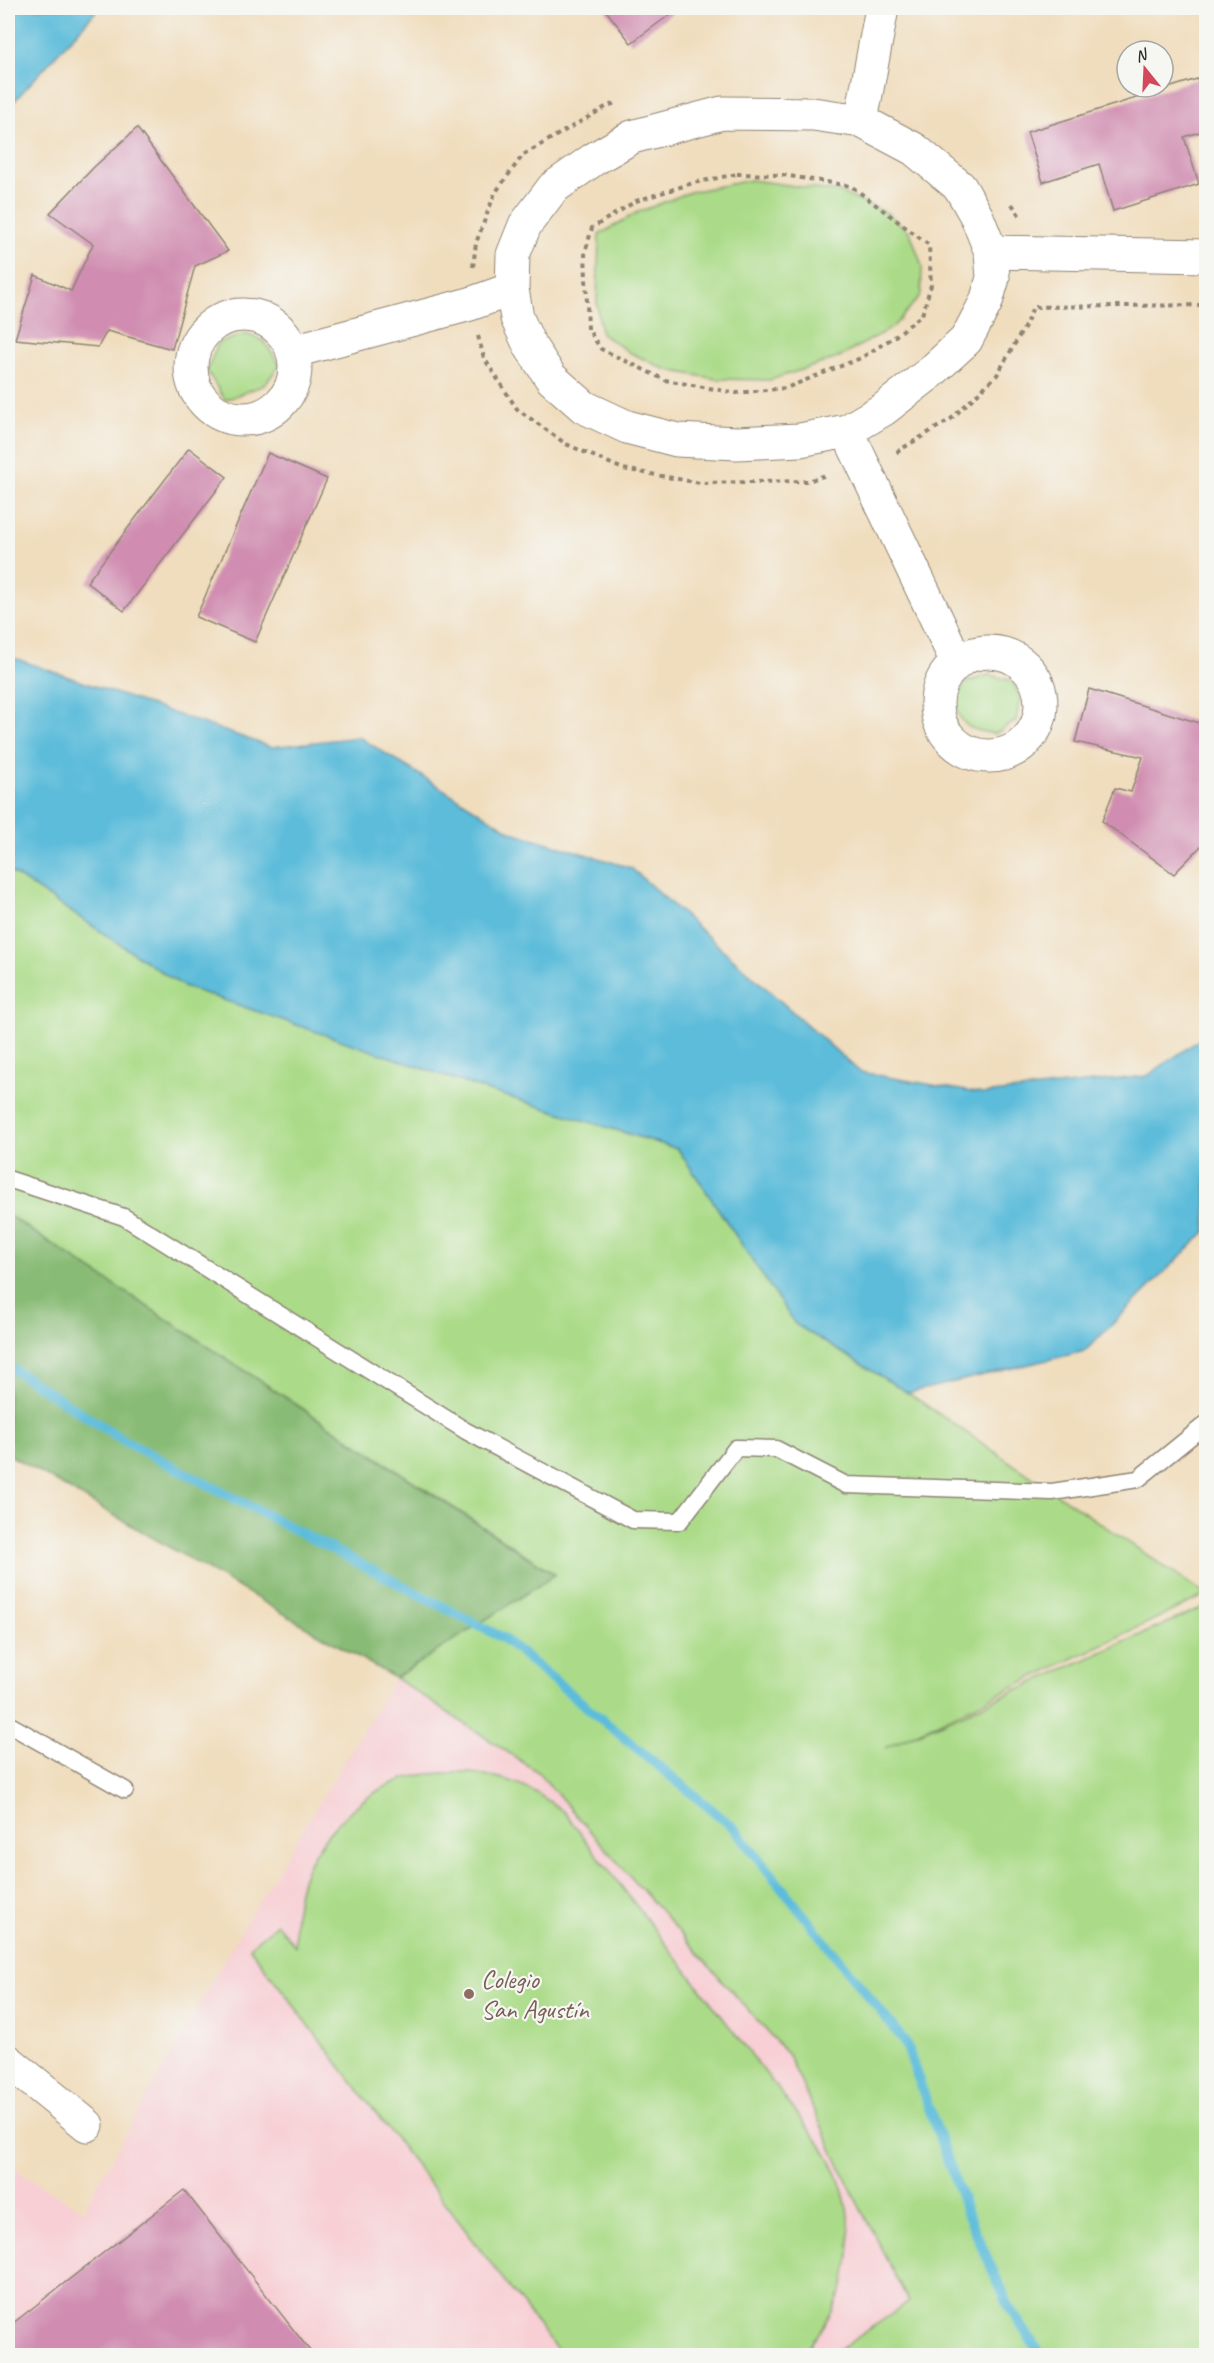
<svg xmlns="http://www.w3.org/2000/svg" width="1214" height="2363" font-family="Caveat,sans-serif">
<style>
.built{fill:#f7cfd4}
.green{fill:#abdb88;stroke:#6b835a;stroke-width:1.5}
.forest{fill:#88bb74;stroke:#5a7350;stroke-width:1.5}
.water{fill:#5bbcda;stroke:#437482;stroke-width:1.5}
.lines{fill:none;stroke-linecap:round;stroke-linejoin:round}
.stream{stroke:#5bbcda;stroke-width:10}
.building{fill:#d08db1}
.service-casing{stroke:#8e8474;stroke-width:19}
.minor-casing{stroke:#8e8474;stroke-width:35}
.path{stroke:#8e8474;stroke-width:4;stroke-dasharray:4.5 4.5;stroke-linecap:butt}
.service{stroke:#fff;stroke-width:16}
.minor{stroke:#fff;stroke-width:33}
.education-dot{fill:#8d6e63;stroke:#f6f6f2;stroke-width:2}
.labels{text-anchor:middle;stroke-width:4.5;stroke-linejoin:round;paint-order:stroke}
.education-label{font-size:26px;fill:#785e54;stroke:#f6f6f2;text-anchor:start}
</style>
<rect width="100%" height="100%" fill="#f6f6f2"/>
<filter id="ink" filterUnits="userSpaceOnUse"><feTurbulence type="fractalNoise" baseFrequency=".0167" numOctaves="2"/><feDisplacementMap in="SourceGraphic" scale="12" xChannelSelector="R" yChannelSelector="G"/><feConvolveMatrix kernelMatrix="1 2 1 2 8 2 1 2 1" color-interpolation-filters="sRGB"/></filter>
<filter id="wash" filterUnits="userSpaceOnUse"><feTurbulence type="fractalNoise" baseFrequency=".008" numOctaves="4" result="noise"/><feDisplacementMap in="SourceGraphic" scale="24" xChannelSelector="R" yChannelSelector="G"/><feGaussianBlur stdDeviation="1.35" result="paint"/><feColorMatrix in="noise" values="0 0 0 0 0 0 0 0 0 0 0 0 0 0 0 0 0 1.4 0 .05"/><feComposite in="paint" operator="in"/></filter>
<g filter="url(#wash)">
<rect width="100%" height="100%" fill="#f0ddbd"/>
<path class="built" d="M395,1678L538,1772L788,2055L857,2202L909,2303L832,2355L8,2356V2166L83,2210L239,1934Z"/>
<path class="green" d="M751,180L839,192L887,213L910,232L922,266L921,295L893,327L838,358L770,380L716,379L667,370L629,352L601,333L597,303L599,235L636,213L690,192Z
M246,334L264,341L280,365L264,385L225,400L207,371L218,343Z
M989,675L1012,681L1020,697L1016,721L995,734C969,730 962,727 953,702L965,683Z
M8,870L183,986L489,1091L678,1149L795,1324L908,1393L1206,1595L885,1748L1206,1606V2355H832L909,2302L857,2202L788,2055L538,1772L395,1678L555,1574L8,1215Z
M463,1772C508,1777 528,1784 564,1812L821,2145C827,2155 834,2166 838,2177C863,2244 848,2304 801,2355H561L249,1947L277,1924L295,1946C295,1926 295,1907 300,1887C312,1841 359,1794 404,1779C424,1773 443,1773 463,1772Z"/>
<path class="forest" d="M8,1215L555,1575L395,1678L8,1454Z"/>
<path class="water" d="M8,8H99L8,108Z
M8,656L271,747L359,737L512,832L631,868L860,1072L983,1094L1147,1076L1206,1035V1231L1085,1351L908,1393L795,1324L678,1149L489,1091L183,986L8,870Z"/>
<g class="lines">
<path class="stream" d="M8,1366L128,1443L503,1638L734,1828L905,2042L967,2213L1010,2309L1042,2356"/>
</g>
<g id="blocks">
<path class="building" d="M604,8H679L631,43Z
M1197,79L1206,107V130L1184,137L1199,184L1113,211L1099,164L1043,182L1027,132Z
M137,128L228,251L195,266L172,349L107,331L98,347L15,339L35,275L71,291L93,244L50,213L94,167Z
M189,448L227,477L124,611L87,582Z
M268,453L327,479L255,642L196,617Z
M1089,689L1206,725V841L1174,874L1102,821L1115,788L1131,792L1143,757L1075,742Z
M184,2190L314,2356H8V2327Z"/>
</g>
</g>
<g filter="url(#ink)">
<use href="#blocks" fill-opacity="0" stroke="#8e8474" stroke-width="1.5"/>
<g class="lines">
<defs>
<path id="service" d="M8,1179L124,1217L466,1431L633,1520L680,1521L736,1448L776,1449L846,1485L1052,1492L1138,1479L1206,1424
M8,1724L125,1790"/>
<path id="minor" d="M722,113L813,114L861,121L914,149L960,187L977,217L991,252L993,278L986,302L966,340L930,373L884,409L847,431L800,440L737,443L677,440L627,427L584,407L551,378L530,346L517,318L512,289L513,255L525,225L553,188L594,159L632,137Z
M861,121L882,8
M991,252L1206,256
M191 367a52 52 0 1 1 104 0a52 52 0 1 1-104 0Z
M294,351L470,304L512,289
M847,431L957,662
M937 704a52 52 0 1 1 104 0a52 52 0 1 1-104 0Z
M8,2061L87,2125"/>
</defs>
<use href="#service" class="service-casing"/>
<use href="#minor" class="minor-casing"/>
<path class="path" d="M737,174L783,175L851,186L929,245L931,285L922,315L894,337L861,358L786,388L736,393L665,380L601,349L588,329L585,253L592,228L636,201L693,183Z
M1012,204L1021,218
M473,267L476,243L495,193L523,155L609,105L617,103
M478,336L484,358L517,409L566,444L623,469L700,483L808,481L826,475
M899,453L898,451L951,419L997,375L1025,326L1033,307L1206,305"/>
<use href="#service" class="service"/>
<use href="#minor" class="minor"/>
</g>
</g>
<circle class="education-dot" cx="469" cy="1994" r="6"/>
<g class="labels">
<g class="education-label">
<text x="481" y="1988">Colegio<tspan x="481" dy="30">San Agustín</tspan></text>
</g>
</g>
<rect width="1214" height="2363" fill="none" stroke="#f6f6f2" stroke-width="30"/>
<g transform="translate(1145 69) rotate(342)"><circle r="28" fill="#f6f6f2" stroke="#a5a5a2" stroke-width="1.5"/>
<path d="M0-4.5L10 22L0 15L-10 22Z" fill="#d1495b"/>
<text y="-9" font-size="16" font-weight="bold" text-anchor="middle" fill="#2b2b2b">N</text>
</g>
</svg>
